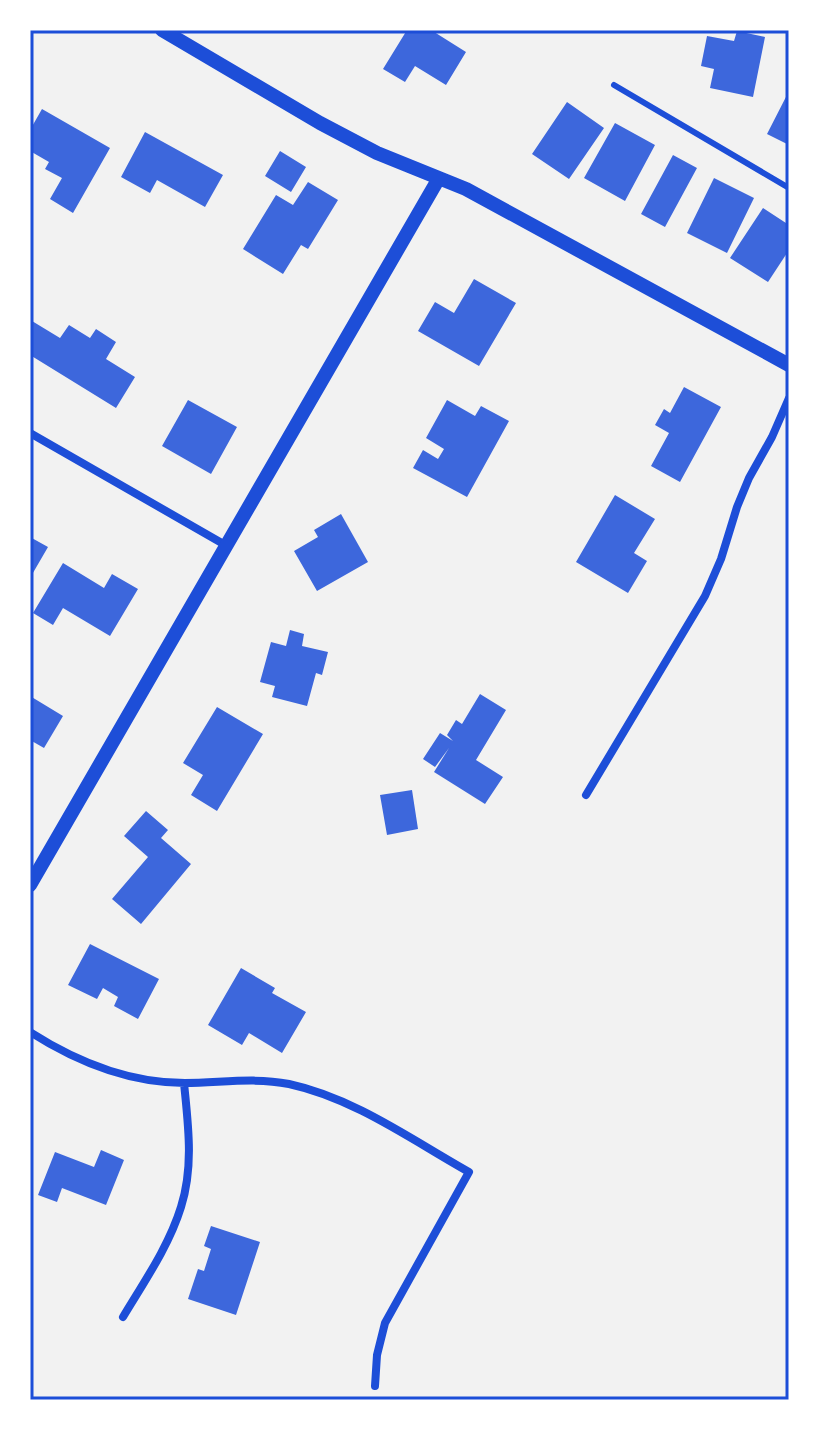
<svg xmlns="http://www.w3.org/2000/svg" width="819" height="1430" font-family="Figtree,sans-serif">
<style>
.building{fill:#3d67dc}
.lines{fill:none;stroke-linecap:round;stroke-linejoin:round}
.service{stroke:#1d4ed8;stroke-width:6}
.minor{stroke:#1d4ed8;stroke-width:8}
.tertiary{stroke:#1d4ed8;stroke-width:14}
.neatline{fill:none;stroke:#1d4ed8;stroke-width:3}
</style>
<rect width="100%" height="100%" fill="#f2f2f2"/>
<path class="building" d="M407,30H431L466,52L446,85L415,66L405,82L383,69Z
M737,31L765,37L753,97L710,88L714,69L701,66L707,36L734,41Z
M789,91V145L767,134Z
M567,102L604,128L569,179L532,154Z
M42,109L110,148L73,213L50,199L62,178L45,169L49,162L30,151V130Z
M615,123L655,145L625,201L584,178Z
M145,132L223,175L205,207L157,180L150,193L121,177Z
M280,151L306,167L291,192L265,176Z
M673,155L697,168L665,227L641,214Z
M714,178L754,198L727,253L687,233Z
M308,182L338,200L308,249L301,245L283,274L243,249L276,195L293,205Z
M763,208L789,225V250L768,282L730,258Z
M474,279L516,303L479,366L418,331L435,302L454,313Z
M32,321L60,338L69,325L90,338L96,329L116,342L106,359L135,377L116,408L30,355Z
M684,387L721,407L680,482L651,466L669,433L655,425L664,409L670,413Z
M188,400L237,427L211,474L162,446Z
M447,400L475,416L481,406L509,421L467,497L413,468L423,450L438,459L444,449L426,438Z
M615,495L655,519L634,553L647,561L628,593L576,562Z
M341,514L368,562L317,591L294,551L318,537L314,530Z
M30,537L48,547L30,578Z
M63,563L104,588L112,574L138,589L110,636L63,608L53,625L33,613Z
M290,630L304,634L302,646L328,652L322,675L316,673L307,706L272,697L275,686L260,682L271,642L286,646Z
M480,694L506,710L476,760L503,777L485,804L434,772L449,748L435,767L423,759L440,733L453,741L447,735L456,720L462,724Z
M30,696L63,716L44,748L30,740Z
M217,707L263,734L217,811L191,795L203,775L183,763Z
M412,790L418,829L387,835L380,795Z
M146,811L168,830L161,838L191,864L141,924L112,899L148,857L124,836Z
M90,944L159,979L138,1019L114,1006L118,997L103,988L97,999L68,985Z
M241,968L275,988L272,993L306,1012L282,1053L249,1033L242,1045L208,1025Z
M101,1150L124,1160L106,1205L62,1188L57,1202L38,1195L55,1152L94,1167Z
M211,1226L260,1242L236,1315L188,1299L198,1269L204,1271L211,1249L204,1246Z"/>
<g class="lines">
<path class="service" d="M614,85L789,188"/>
<path class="minor" d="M30,433L227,546
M586,795L705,596L721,559L737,507L749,478L772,437L789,398
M30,1032C77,1062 129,1083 185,1083C220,1083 254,1077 289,1084C354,1098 412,1140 469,1172L385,1323L377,1355L375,1386
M123,1317C144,1282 169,1246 181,1207C194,1166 188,1124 184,1083"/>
<path class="tertiary" d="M162,30L320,123L377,153L466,189L789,365
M30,885L439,178"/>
</g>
<rect width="819" height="1430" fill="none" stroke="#ffffff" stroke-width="64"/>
<rect x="32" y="32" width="755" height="1366" class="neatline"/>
</svg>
